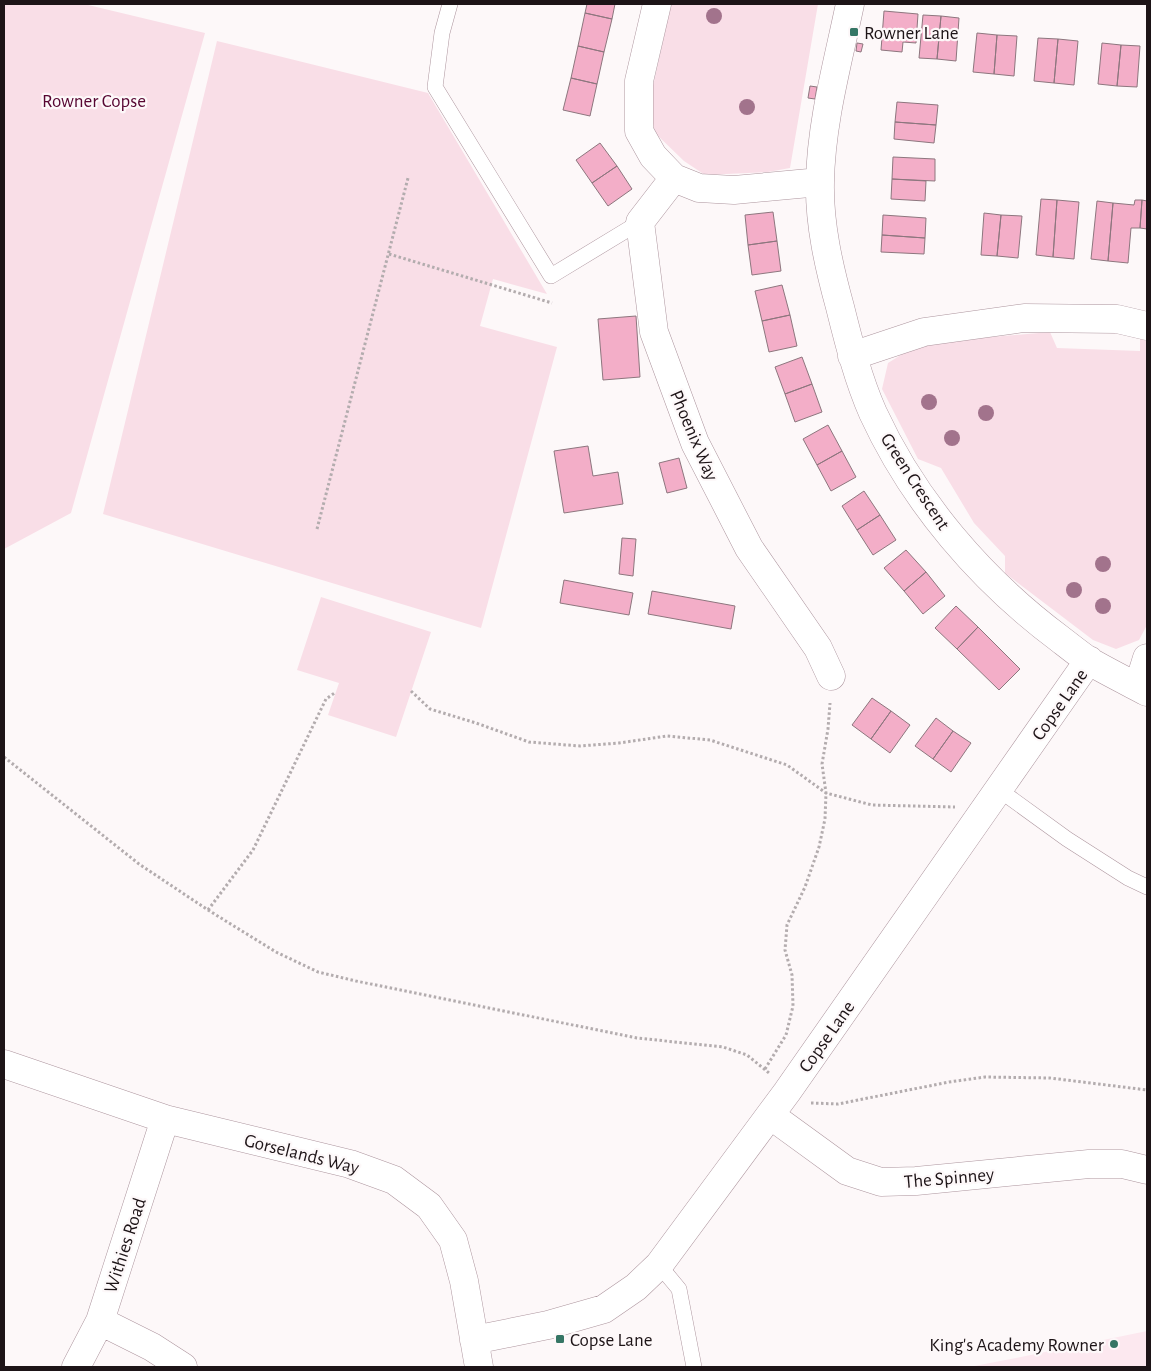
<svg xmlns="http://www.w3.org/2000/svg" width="1151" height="1371" font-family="'Alegreya Sans',sans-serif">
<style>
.built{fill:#fce8ef}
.green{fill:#f9dee7}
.building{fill:#f3aec8;stroke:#8d767e}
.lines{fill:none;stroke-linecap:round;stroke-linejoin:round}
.lane-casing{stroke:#ad959e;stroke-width:16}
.street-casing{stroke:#ad959e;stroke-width:29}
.path{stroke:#b3acae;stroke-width:3;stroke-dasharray:2.5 2.5;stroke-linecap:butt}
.lane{stroke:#fff;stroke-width:15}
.street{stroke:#fff;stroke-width:28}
.tree{fill:#a2738c}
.poi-dot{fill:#357665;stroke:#fdf8f9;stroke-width:2}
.labels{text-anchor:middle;stroke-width:4.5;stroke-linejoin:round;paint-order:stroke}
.poi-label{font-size:19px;fill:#1d1417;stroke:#fdf8f9;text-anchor:start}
.park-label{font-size:19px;fill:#570632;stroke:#fdf8f9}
.street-label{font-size:19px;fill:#1d1417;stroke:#fdf8f9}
</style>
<rect width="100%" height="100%" fill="#fdf8f9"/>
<path class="built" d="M1147,1331V1367H969L1016,1358Z"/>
<path class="green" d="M4,4H84L205,33L71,513L4,549Z
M671,4H818L790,168L768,172L705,175L684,161L655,133L649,104Z
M217,41L428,93L547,294L493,279L480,326L557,347L481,628L103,514Z
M1050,332L1057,348L1140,351V336L1147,342V625L1139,640L1116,649L1093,640L1005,573V556L974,523L941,468L918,459L882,389L888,363L920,343Z
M321,597L431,632L396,737L328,715L339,683L297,670Z"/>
<path class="building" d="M587,4H615L612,19L585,13Z
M884,11L918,14L916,43L903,42L902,52L881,50Z
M585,13L612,19L604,52L578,46Z
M923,15L941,16L937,59L919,58Z
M941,16L959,18L956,61L937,59Z
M977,33L997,35L994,74L973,72Z
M997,35L1017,36L1014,76L994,74Z
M1038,38L1058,39L1054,83L1034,81Z
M1058,39L1078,41L1074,85L1054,83Z
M857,43L863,44L861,52L856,51Z
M1102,43L1121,45L1117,86L1098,84Z
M1121,45L1140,46L1137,87L1117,86Z
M578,46L604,52L597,84L571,78Z
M571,78L597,84L590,116L563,110Z
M810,86L817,87L815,99L808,98Z
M897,102L938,105L936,125L895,122Z
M895,122L936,125L934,143L894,139Z
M600,143L617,166L592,183L576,160Z
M893,157L935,159V181L892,179Z
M617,166L632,189L608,206L592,183Z
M892,179L926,181L925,201L891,199Z
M1041,199L1057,200L1053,257L1036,255Z
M1057,200L1079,202L1074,259L1053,257Z
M1135,200H1142L1140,228H1131L1128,263L1108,261L1113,203L1134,205Z
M1142,200L1147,201V229L1140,228Z
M1097,201L1113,203L1108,261L1091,259Z
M773,212L777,241L748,245L745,215Z
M984,213L1001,215L997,256L981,255Z
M883,215L926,218L925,238L882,235Z
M1001,215L1022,216L1018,258L997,256Z
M882,235L925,238L924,254L881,252Z
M777,241L781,271L752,275L748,245Z
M782,285L790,315L762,321L755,291Z
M790,315L797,346L769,352L762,321Z
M636,316L640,377L603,380L598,319Z
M802,357L812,384L785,394L775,367Z
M812,384L822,412L795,422L785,394Z
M828,425L842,451L817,465L803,439Z
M588,446L593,476L618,472L623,504L564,513L554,451Z
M842,451L856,477L831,491L817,465Z
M679,458L687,488L667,493L659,463Z
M864,491L880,515L857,530L842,506Z
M880,515L896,540L873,555L857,530Z
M622,538L636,539L633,576L619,574Z
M906,550L926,572L904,591L884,568Z
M926,572L945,596L923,614L904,591Z
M564,580L633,593L629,615L560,603Z
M652,591L735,606L731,629L648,614Z
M956,606L978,627L957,649L935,628Z
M978,627L1020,669L999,690L957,649Z
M872,698L891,711L871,739L852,725Z
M891,711L910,725L890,753L871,739Z
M936,718L953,731L933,759L915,746Z
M953,731L971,743L951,772L933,759Z"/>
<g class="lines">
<defs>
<path id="lane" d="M450,4L442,33L435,87L551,276L640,222
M998,789L1067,839L1128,878L1147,887
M659,1265L679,1289L694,1367"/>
<path id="street" d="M657,4L639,81V131L653,156L674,178L699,188L734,190L820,182
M850,4C838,62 821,122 820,182C819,224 829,267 840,307C849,343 858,379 873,413C914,502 981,580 1060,639C1069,646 1079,654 1089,661C1108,672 1128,682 1147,692
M674,178L640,222L654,332L695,443L749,548L818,648L831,676
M852,356L924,332L1024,318L1117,319L1147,326
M1138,687L1147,658
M4,1064L165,1119L350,1164L394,1180L429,1206L453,1240L464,1281L479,1367
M770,1115L847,1171L881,1182L916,1181L1089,1164H1122L1147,1170
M100,1321L152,1347L183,1367
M474,1340L548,1325L604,1309L636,1287L659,1265L787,1092L1089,660
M76,1367L100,1321L165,1119"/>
</defs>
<use href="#lane" class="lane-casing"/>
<use href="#street" class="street-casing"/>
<path class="path" d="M389,254L552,303
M317,529L408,178
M411,691L430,709L476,723L529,742L580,746L619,743L667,736L710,740L787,765L826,793L872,805L955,807
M4,757L139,864L208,910L276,952L318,972L356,981L637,1038L723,1047L747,1055L769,1073
M208,910L253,850L326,699L336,692
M765,1069L786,1035L793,1006L792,975L785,950L787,925L805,887L819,847L825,819L826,793L822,764L828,729L830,703
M811,1103L838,1104L949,1082L985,1077L1050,1078L1147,1090"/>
<use href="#lane" class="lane"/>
<use href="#street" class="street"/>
</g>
<g class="tree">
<circle cx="714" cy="16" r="8"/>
<circle cx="747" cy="107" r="8"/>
<circle cx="929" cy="402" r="8"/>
<circle cx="986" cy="413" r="8"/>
<circle cx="952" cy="438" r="8"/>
<circle cx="1103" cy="564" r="8"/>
<circle cx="1074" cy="590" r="8"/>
<circle cx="1103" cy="606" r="8"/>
</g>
<g class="poi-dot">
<rect x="849" y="27" width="10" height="10" rx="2.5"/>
<rect x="555" y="1334" width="10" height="10" rx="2.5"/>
<circle cx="1114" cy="1344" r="5"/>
</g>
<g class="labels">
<g class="poi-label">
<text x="864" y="39">Rowner Lane</text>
<text x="570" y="1346">Copse Lane</text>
<text x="1104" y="1351" text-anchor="end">King's Academy Rowner</text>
</g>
<g class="park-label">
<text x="94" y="107">Rowner Copse</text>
</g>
<g class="street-label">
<text transform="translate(695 435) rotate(67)" y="7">Phoenix Way</text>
<text transform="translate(916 481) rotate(57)" y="7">Green Crescent</text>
<text transform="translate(1059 704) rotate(-55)" y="7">Copse Lane</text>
<text transform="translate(826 1036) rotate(-55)" y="7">Copse Lane</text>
<text transform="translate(302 1153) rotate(14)" y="7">Gorselands Way</text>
<text transform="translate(949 1177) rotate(-5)" y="7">The Spinney</text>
<text transform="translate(124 1245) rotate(-72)" y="7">Withies Road</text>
</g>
</g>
<rect width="1151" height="1371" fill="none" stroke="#1d1417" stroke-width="10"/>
</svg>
